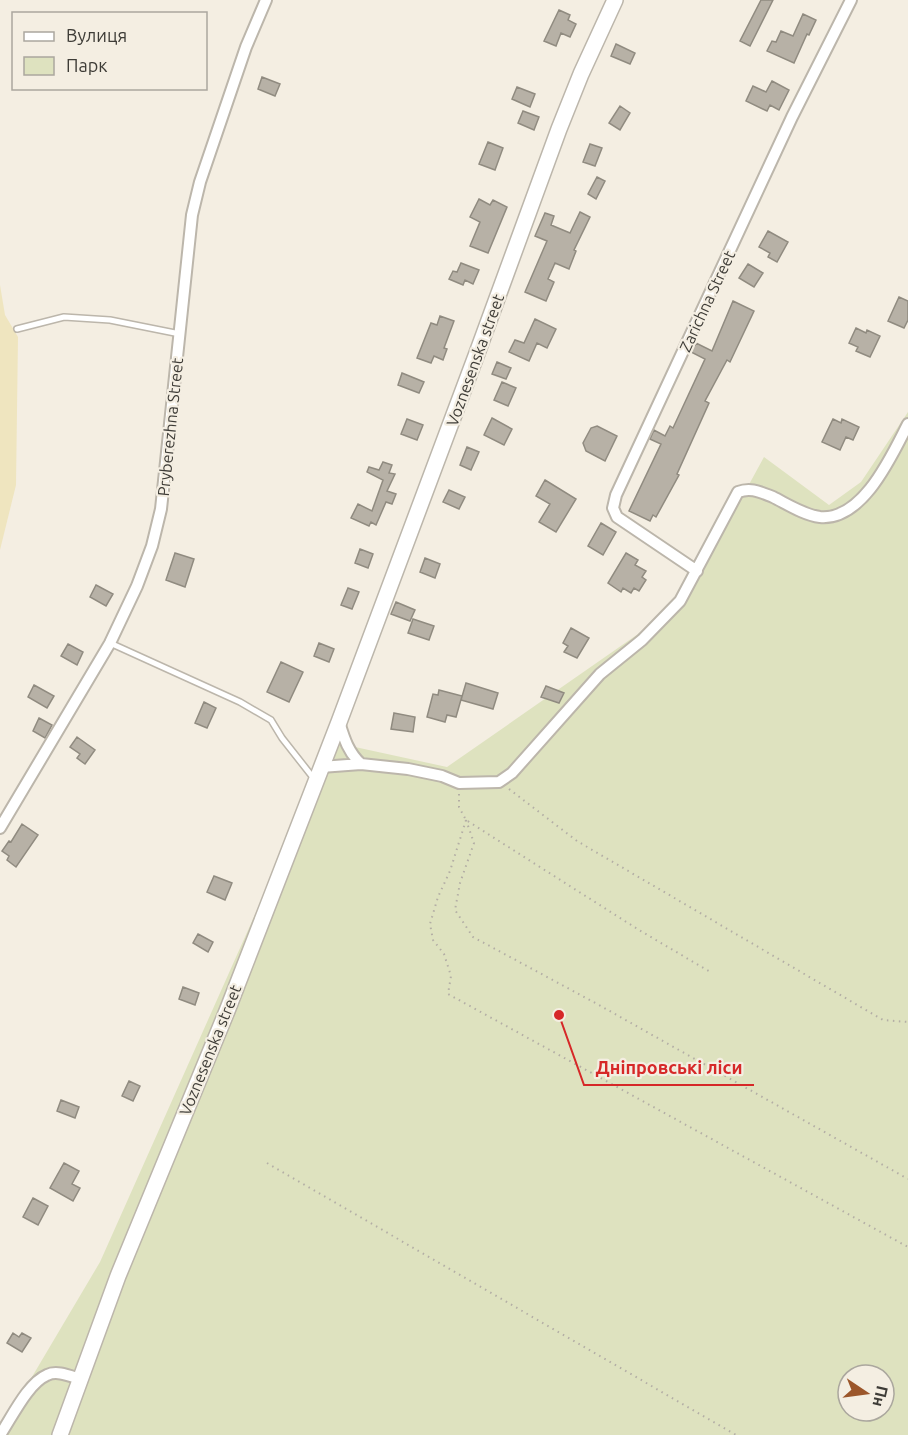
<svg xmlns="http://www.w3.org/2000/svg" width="908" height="1435" font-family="Ubuntu,sans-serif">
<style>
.green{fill:#dee2bf;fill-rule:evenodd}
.sand{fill:#efe5bf}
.building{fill:#b7b1a6;stroke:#908b80;stroke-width:1.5}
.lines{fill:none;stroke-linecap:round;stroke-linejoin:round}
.lane-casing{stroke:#bcb6ab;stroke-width:8}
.street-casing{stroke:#bcb6ab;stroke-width:14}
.secondary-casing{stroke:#bcb6ab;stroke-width:18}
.path{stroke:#b3aea5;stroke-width:2;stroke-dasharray:1.5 4.5;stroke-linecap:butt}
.lane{stroke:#fff;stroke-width:5}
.street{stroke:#fff;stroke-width:10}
.secondary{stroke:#fff;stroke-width:15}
.labels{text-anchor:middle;stroke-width:4.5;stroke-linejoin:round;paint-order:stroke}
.street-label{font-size:16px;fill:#3e3c37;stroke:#f4eee2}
.leader{fill:none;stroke:#d62828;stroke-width:2}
.callout-dot{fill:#d62828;stroke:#f4eee2;stroke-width:2}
.callout-label{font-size:18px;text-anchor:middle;font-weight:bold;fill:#d62828;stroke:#f4eee2;stroke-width:4.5;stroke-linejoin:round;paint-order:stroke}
</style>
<rect width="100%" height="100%" fill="#f4eee2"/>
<path class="green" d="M908,412V1435H0V1424L13,1409L100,1262L332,742L447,767L674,609L698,578L764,457L829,505L861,482ZM848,1375H884V1411H848Z"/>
<path class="sand" d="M0,285L5,315L18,337L16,485L0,550Z"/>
<path class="building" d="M761,0H773L750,46L740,41Z
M559,10L570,15L568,20L576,24L570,37L561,33L556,46L544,41Z
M803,14L816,20L809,35L807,34L794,63L767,51L772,41L776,42L781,31L793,36Z
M616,44L635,53L630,64L611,56Z
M262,77L280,84L275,96L258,89Z
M772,81L789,90L779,110L770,105L767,111L746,101L753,86L766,92Z
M517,87L535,94L530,107L512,99Z
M620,106L630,113L620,130L609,123Z
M523,111L539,117L534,130L518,123Z
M488,142L503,148L495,170L479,164Z
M590,144L602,148L595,166L583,162Z
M597,177L605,181L596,199L588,194Z
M479,199L490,205L493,200L507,207L488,253L470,246L480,222L470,217Z
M580,212L590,217L574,250L576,251L569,269L555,263L548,279L554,282L546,301L525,292L547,241L535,236L545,213L554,216L551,225L570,233Z
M768,231L788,242L777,262L768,257L770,253L759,247Z
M461,263L479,270L473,284L465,280L463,285L449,279L453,271L457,272Z
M748,264L763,273L754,287L739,278Z
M899,297L908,301V320L904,328L888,321Z
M733,301L754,311L730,362L727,360L705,401L709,403L677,474L679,475L656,517L653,515L650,521L629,511L661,444L650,439L654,430L665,436L670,426L673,428L705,359L691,352L696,343L712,351Z
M440,316L454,321L444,348L447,349L443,360L434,356L431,363L417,358L431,323L437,325Z
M535,319L556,329L547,348L537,343L529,361L509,352L515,340L524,343Z
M856,328L866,333L867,330L880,336L870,357L856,351L858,347L849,343Z
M497,362L511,368L506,379L492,374Z
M402,373L424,382L419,393L398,385Z
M502,382L516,388L508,406L494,400Z
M492,418L512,429L504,445L484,435Z
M407,419L423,425L417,440L401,434Z
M833,419L841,423L842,419L859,427L853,440L846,437L840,450L822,442Z
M597,426L617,436L605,461L586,451L583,443L591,428Z
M467,447L479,452L471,470L460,465Z
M383,462L392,465L389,473L395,474L387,491L396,494L392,504L386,502L376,525L371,522L369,526L351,518L358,504L372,511L383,480L367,472L369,467L379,470Z
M545,480L576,499L556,532L539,522L550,504L536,496Z
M449,490L465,497L459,509L443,502Z
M601,523L616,532L603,555L588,546Z
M360,549L373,554L368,568L355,563Z
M175,553L194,559L185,587L166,580Z
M626,553L638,560L635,565L646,571L642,577L646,580L639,591L634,588L631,593L623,588L621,592L608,583Z
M425,558L440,564L435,578L420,572Z
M96,585L113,594L106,606L90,597Z
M348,588L359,592L352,609L341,605Z
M396,602L415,610L410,621L391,614Z
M413,619L434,626L429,640L408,633Z
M571,628L589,638L577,658L564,652L568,646L563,643Z
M319,643L334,649L329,662L314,656Z
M68,644L83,652L77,665L61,656Z
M281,662L303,672L289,702L267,692Z
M466,683L498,693L493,709L461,700Z
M34,685L54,696L47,708L28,697Z
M546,686L564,693L559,703L541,697Z
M439,690L462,696L456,717L447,715L445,722L427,717L433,694L438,695Z
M204,702L216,708L207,728L195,723Z
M394,713L415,717L413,732L391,729Z
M39,718L52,725L45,738L33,731Z
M77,737L95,750L85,764L77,758L80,754L70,747Z
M22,824L38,835L16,867L7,860L9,856L2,851L9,841L11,842Z
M214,876L232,883L225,900L207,892Z
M198,934L213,942L208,952L193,943Z
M183,987L199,993L195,1005L179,999Z
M129,1081L140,1086L133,1101L122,1096Z
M61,1100L79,1107L75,1118L57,1111Z
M64,1163L79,1171L72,1184L80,1188L73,1201L50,1188Z
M33,1198L48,1206L38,1225L23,1217Z
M13,1333L19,1337L22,1333L31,1338L22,1352L7,1343Z"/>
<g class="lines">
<defs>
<path id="lane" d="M17,329L64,317L110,320L180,334
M110,643L240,702L271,720L282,738L315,780"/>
<path id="street" d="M697,571L617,517L613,508L616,495L792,117L851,0
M339,722C344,738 348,752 361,764
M321,767L361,764L408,769L442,776L459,783L499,782L512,773L600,674L642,640L680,601L738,492C751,487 760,492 773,497C787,504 804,515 820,517C863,521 892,455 908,424
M0,828L110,643L137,586L152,546L161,509L192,215L200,182L246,47L266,0
M0,1435C12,1417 28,1383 47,1375C57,1370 70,1376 80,1379"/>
<path id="secondary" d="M60,1435L118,1276L227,1011L339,722L476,356L559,129L581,74L615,0"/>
</defs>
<use href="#lane" class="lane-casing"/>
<use href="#street" class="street-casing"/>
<use href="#secondary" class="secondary-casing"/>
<path class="path" d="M509,789L577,841L883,1020L908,1022
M459,794V807L466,820L639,930L712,973
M466,820L450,871L438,897L430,924L433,940L444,954L451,976L448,994L908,1247
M466,820L474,843L460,883L455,910L473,937L599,1005L908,1179
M267,1163L736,1435"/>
<use href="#lane" class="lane"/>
<use href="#street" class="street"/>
<use href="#secondary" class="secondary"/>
</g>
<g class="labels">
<g class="street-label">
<text transform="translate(707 301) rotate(-65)" y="6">Zarichna Street</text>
<text transform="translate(475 360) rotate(-70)" y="6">Voznesenska street</text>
<text transform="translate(170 427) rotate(-84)" y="6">Pryberezhna Street</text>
<text transform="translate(210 1050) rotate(-68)" y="6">Voznesenska street</text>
</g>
</g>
<path class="leader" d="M559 1015L584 1085H754"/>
<circle class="callout-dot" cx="559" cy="1015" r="6"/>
<g class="callout-label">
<text x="669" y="1074">Дніпровські ліси</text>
</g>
<rect x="12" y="12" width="195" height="78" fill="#f4eee2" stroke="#aba79e" stroke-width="1.5"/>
<rect x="24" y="32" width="30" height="9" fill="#ffffff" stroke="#aba79e" stroke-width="1.5"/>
<text x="66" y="42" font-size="18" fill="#3e3c37">Вулиця</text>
<rect x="24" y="57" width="30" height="18" fill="#dee2bf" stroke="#aba79e" stroke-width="1.5"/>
<text x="66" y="72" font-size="18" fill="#3e3c37">Парк</text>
<g transform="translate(866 1393) rotate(103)"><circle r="28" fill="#f4eee2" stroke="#aba79e" stroke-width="1.5"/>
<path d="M0-4.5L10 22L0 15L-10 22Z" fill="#9b562a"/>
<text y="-9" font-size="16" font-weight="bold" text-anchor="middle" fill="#3e3c37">Пн</text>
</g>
</svg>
